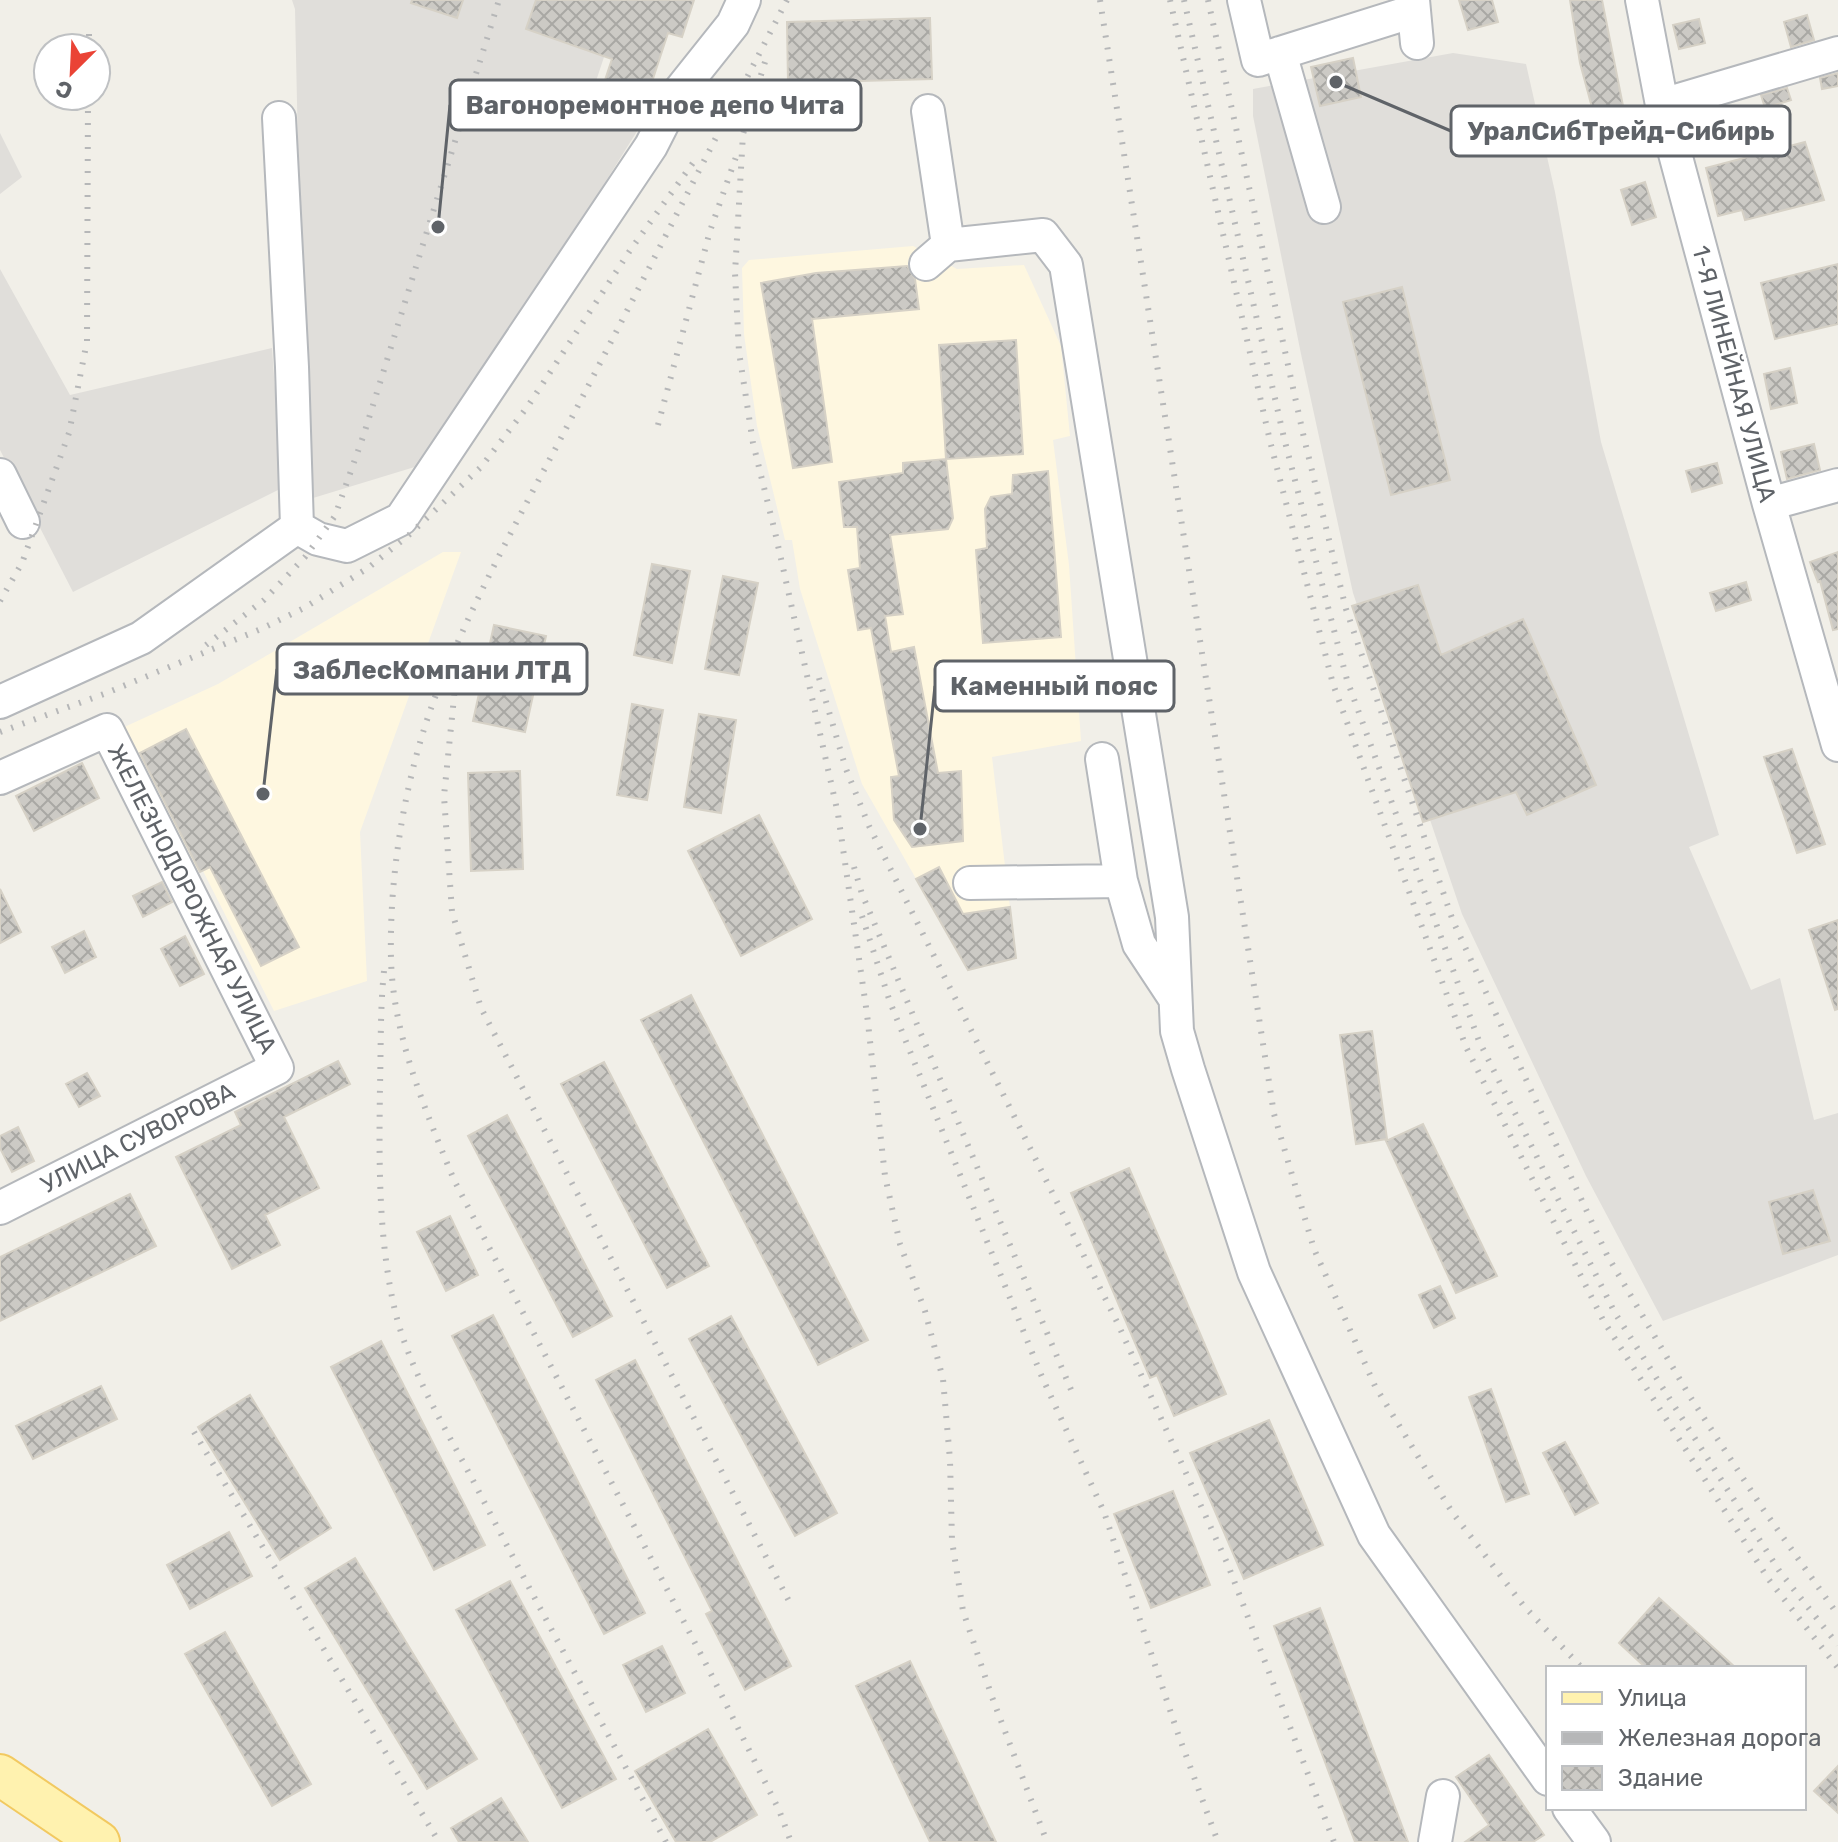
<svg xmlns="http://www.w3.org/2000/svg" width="1838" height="1842" font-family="Rubik,sans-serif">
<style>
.commercial{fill:#fef7e0}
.industrial{fill:#e0deda}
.building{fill:url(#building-cross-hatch);stroke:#d6d1c6;stroke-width:2}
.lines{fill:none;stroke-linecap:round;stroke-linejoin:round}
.minor-casing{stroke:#b5b8bc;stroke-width:36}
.major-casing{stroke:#f2c960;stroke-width:44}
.minor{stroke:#fff;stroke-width:32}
.major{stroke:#fff2af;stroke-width:40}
.rail{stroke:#b6b7b8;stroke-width:6;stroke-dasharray:2 10;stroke-linecap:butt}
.labels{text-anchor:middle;stroke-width:6;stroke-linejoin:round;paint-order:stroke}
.street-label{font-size:24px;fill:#5f6368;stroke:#fff}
.leader{fill:none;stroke:#5f6368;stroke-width:3}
.callout-dot{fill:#5f6368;stroke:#fff;stroke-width:3}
.callout{fill:#fff;stroke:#5f6368;stroke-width:3}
.callout-label{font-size:26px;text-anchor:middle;font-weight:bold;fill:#5f6368}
</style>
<defs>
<pattern id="building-cross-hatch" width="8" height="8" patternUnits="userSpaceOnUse" patternTransform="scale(2)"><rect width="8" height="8" fill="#cccac5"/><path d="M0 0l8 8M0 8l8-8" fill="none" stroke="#a9a8a4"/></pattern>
</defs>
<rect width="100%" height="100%" fill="#f1efe8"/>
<path class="commercial" d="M913,246L957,269L1024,265L1061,346L1070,436L1053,440L1069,565L1081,741L992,757L1016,958L968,970L862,784L800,589L792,540H785L757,426L744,334L742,268L749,260Z
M443,552H461L360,832L367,981L274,1011L203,871L195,874L120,729L218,684Z"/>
<path class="industrial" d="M292,0H623L591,96L644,120L431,462L313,498L302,334L295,9Z
M1453,53L1526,64L1555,192L1601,442L1719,835L1689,847L1751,990L1780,978L1814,1120L1838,1113V1255L1663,1321L1586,1176L1462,914L1353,593L1301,354L1253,116V89Z
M0,133L22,177L0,194Z
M0,269L70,395L272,348L282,488L73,592L0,450Z"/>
<path class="building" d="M412,0H463L457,18L411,3Z
M536,0H694L682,37L668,33L644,106L601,92L612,59L526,29Z
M1459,0H1492L1498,22L1468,30Z
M1570,0H1602L1628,131L1600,137L1580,63Z
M1807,15L1814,40L1791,47L1784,22Z
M930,18L932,79L788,83L787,22Z
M1699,19L1705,43L1679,49L1673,25Z
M1353,58L1361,97L1320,106L1311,67Z
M1838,73V86L1822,89L1820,78Z
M1787,88L1791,100L1765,108L1761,95Z
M1805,142L1824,200L1745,220L1742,210L1718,216L1706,168Z
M1645,182L1656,217L1632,225L1621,190Z
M1838,264V324L1775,339L1761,283Z
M907,266L915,279L919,309L812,319L832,462L793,468L761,283L816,273Z
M1402,287L1450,480L1391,495L1343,302Z
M1016,340L1023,454L946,459L939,345Z
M1790,368L1797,403L1771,409L1764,374Z
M1814,444L1820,470L1787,479L1781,452Z
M946,459L953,518L948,529L890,535L903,614L885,616L891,652L914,647L938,773L961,771L963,841L912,847L894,820L891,777L899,776L871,628L858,630L848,570L860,568L857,527H844L839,482L903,473V463Z
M1717,463L1722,483L1692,492L1686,471Z
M1048,471L1061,637L983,643L976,550L987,548L985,509L991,497L1012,494L1013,475Z
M1838,552V629L1833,630L1820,581L1818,582L1810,562Z
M652,564L690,571L672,663L634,655Z
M723,576L758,583L739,675L705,669Z
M1746,582L1751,600L1716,611L1710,593Z
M1418,585L1441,655L1523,619L1596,785L1527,815L1516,792L1423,822L1352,606Z
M494,625L546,636L525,732L473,721Z
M632,704L663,710L647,800L617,795Z
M699,714L736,720L721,813L684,807Z
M186,729L299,947L261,966L210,867L200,872L140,753Z
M1792,749L1825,844L1797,853L1764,757Z
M82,763L99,798L34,831L16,796Z
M520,771L523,869L471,871L468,773Z
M759,815L812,919L741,956L688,851Z
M939,867L963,914L1010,907L1016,958L968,970L916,879Z
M162,882L172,902L143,917L133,896Z
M0,889L21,932L0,943Z
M1838,920V1009L1835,1010L1809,930Z
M84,931L96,957L65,973L52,947Z
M185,936L204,974L180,986L161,949Z
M691,995L868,1340L818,1365L641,1020Z
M1372,1031L1387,1139L1356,1144L1340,1035Z
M338,1061L350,1084L284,1117L319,1188L265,1215L280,1245L232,1269L176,1157L241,1125L235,1112Z
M604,1062L709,1266L667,1288L561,1084Z
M87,1073L100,1096L79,1107L66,1084Z
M507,1115L612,1316L573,1337L468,1136Z
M1423,1124L1497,1276L1456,1293L1386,1141Z
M18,1127L34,1161L12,1172L0,1148V1136Z
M1129,1168L1226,1394L1174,1416L1157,1375L1150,1378L1071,1193Z
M1813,1190L1830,1241L1783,1254L1769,1202Z
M130,1194L156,1246L0,1321V1257Z
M450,1216L478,1275L446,1291L417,1232Z
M1440,1286L1455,1318L1434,1328L1419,1295Z
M493,1315L645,1613L604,1634L452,1336Z
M731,1316L837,1513L795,1536L689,1339Z
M381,1341L485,1545L434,1570L331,1367Z
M635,1360L791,1666L745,1690L706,1614L712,1611L596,1380Z
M101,1386L117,1419L33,1459L16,1426Z
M1491,1389L1529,1494L1506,1502L1469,1397Z
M250,1395L331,1528L280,1560L198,1427Z
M1269,1420L1323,1545L1244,1579L1190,1453Z
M1565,1442L1598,1503L1575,1515L1543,1453Z
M1173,1491L1210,1585L1151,1608L1114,1514Z
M229,1532L252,1576L190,1609L167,1565Z
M355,1558L477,1759L427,1789L305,1588Z
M510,1581L616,1779L562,1808L456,1610Z
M1659,1598L1736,1668H1646L1619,1643Z
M1320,1608L1408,1842H1355L1274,1626Z
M225,1632L311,1784L272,1806L185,1654Z
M662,1646L685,1693L646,1712L623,1665Z
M910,1661L996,1842H930L856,1686Z
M708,1729L757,1815L710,1842H676L635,1771Z
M1489,1755L1544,1835L1533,1842H1465L1489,1825L1456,1777Z
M1838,1766V1813L1814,1791Z
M501,1798L528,1842H459L451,1828Z"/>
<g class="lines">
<defs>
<path id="minor" d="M1244,0L1258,60L1414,11
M1413,0L1417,43
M1642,0L1662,105L1769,504L1838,745
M1280,53L1324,207
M1662,105L1838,53
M928,111L948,245
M926,264L948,245L1043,235L1066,265L1172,917L1177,1031L1188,1069L1254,1272L1374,1535L1548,1779
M0,475L23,522
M1769,504L1838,485
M297,527L318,539L347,546L401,519L651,146L678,93L733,24L744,0
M0,702L141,638L297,527L292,367L279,118
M1102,759L1121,881L1139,944L1174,997
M0,778L107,730L277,1068L0,1208
M970,883L1121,881
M1569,1808L1594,1842
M1435,1842L1443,1796"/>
<path id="major" d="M0,1775L99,1842"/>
</defs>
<use href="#minor" class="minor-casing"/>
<use href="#major" class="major-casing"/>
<use href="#minor" class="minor"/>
<use href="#major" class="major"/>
<path class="rail" d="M787,0C719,131 652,263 584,394C532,495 474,594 434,700C405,778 389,875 391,959C393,1036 425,1109 454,1180L708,1668L779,1810L791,1842
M1100,0L1274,1114L1314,1249L1375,1386L1452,1512L1523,1605L1582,1668
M1170,0L1270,441L1333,684L1466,1047L1603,1320L1769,1580L1838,1668
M1184,0L1284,438L1347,680L1479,1041L1615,1313L1780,1572L1838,1645
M1208,0L1304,438L1346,609L1453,921L1607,1255L1689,1395L1763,1509L1838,1615
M89,48V27
M765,62L743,134L735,273L739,352L753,443L775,532L838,814L867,1014L885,1176L900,1244L925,1311L943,1379L950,1460L952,1541L963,1611L992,1697L1047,1842
M658,425L710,231L736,157
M0,601L22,563L69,433L87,341L88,96
M206,645L264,600L305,557L335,516L364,434L499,0
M458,658L444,796L452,912L481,1008L792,1607
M819,678L846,769L869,826L1117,1322L1228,1565L1334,1842
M0,732L104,694L261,629L304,608L368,568L410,534L481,467L528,406L631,249L695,160
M854,867L862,894L1072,1392
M862,916L890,1002L1042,1377L1104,1512L1177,1731L1218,1842
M384,971C380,1009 381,1048 380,1086C379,1161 378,1241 396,1315C412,1376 449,1434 478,1490C539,1608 603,1725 666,1842
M194,1432L439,1842"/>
</g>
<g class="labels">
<g class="street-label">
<text transform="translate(1734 374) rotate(75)" y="8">1-Я ЛИНЕЙНАЯ УЛИЦА</text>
<text transform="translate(192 899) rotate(63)" y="8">ЖЕЛЕЗНОДОРОЖНАЯ УЛИЦА</text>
<text transform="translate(138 1138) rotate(-27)" y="8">УЛИЦА СУВОРОВА</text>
</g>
</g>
<path class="leader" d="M438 227L450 105M1336 82L1451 131M263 794L277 669M920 829L935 686"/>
<g class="callout-dot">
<circle cx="438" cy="227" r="8"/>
<circle cx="1336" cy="82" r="8"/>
<circle cx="263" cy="794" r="8"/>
<circle cx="920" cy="829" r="8"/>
</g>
<g class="callout">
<rect x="450" y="80" width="411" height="50" rx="8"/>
<rect x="1451" y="106" width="339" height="50" rx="8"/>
<rect x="277" y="644" width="310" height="50" rx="8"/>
<rect x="935" y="661" width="239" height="50" rx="8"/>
</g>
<g class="callout-label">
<text x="655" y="114">Вагоноремонтное депо Чита</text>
<text x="1621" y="140">УралСибТрейд-Сибирь</text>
<text x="432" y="679">ЗабЛесКомпани ЛТД</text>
<text x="1054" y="695">Каменный пояс</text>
</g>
<rect x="1546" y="1666" width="260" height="144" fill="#ffffff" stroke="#bfc1c3" stroke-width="2"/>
<rect x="1562" y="1692" width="40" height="12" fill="#fff2af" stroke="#bfc1c3" stroke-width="2"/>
<text x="1618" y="1706" font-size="24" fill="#5f6368">Улица</text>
<rect x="1562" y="1732" width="40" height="12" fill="#b6b7b8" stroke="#bfc1c3" stroke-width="2"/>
<text x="1618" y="1746" font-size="24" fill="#5f6368">Железная дорога</text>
<rect x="1562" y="1766" width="40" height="24" fill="url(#building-cross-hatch)" stroke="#bfc1c3" stroke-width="2"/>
<text x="1618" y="1786" font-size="24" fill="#5f6368">Здание</text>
<g transform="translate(72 72) rotate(204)"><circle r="38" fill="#ffffff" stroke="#bfc1c3" stroke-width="2"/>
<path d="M0-6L14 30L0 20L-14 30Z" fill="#ea4335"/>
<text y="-12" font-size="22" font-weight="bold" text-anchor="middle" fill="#5f6368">С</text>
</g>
</svg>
